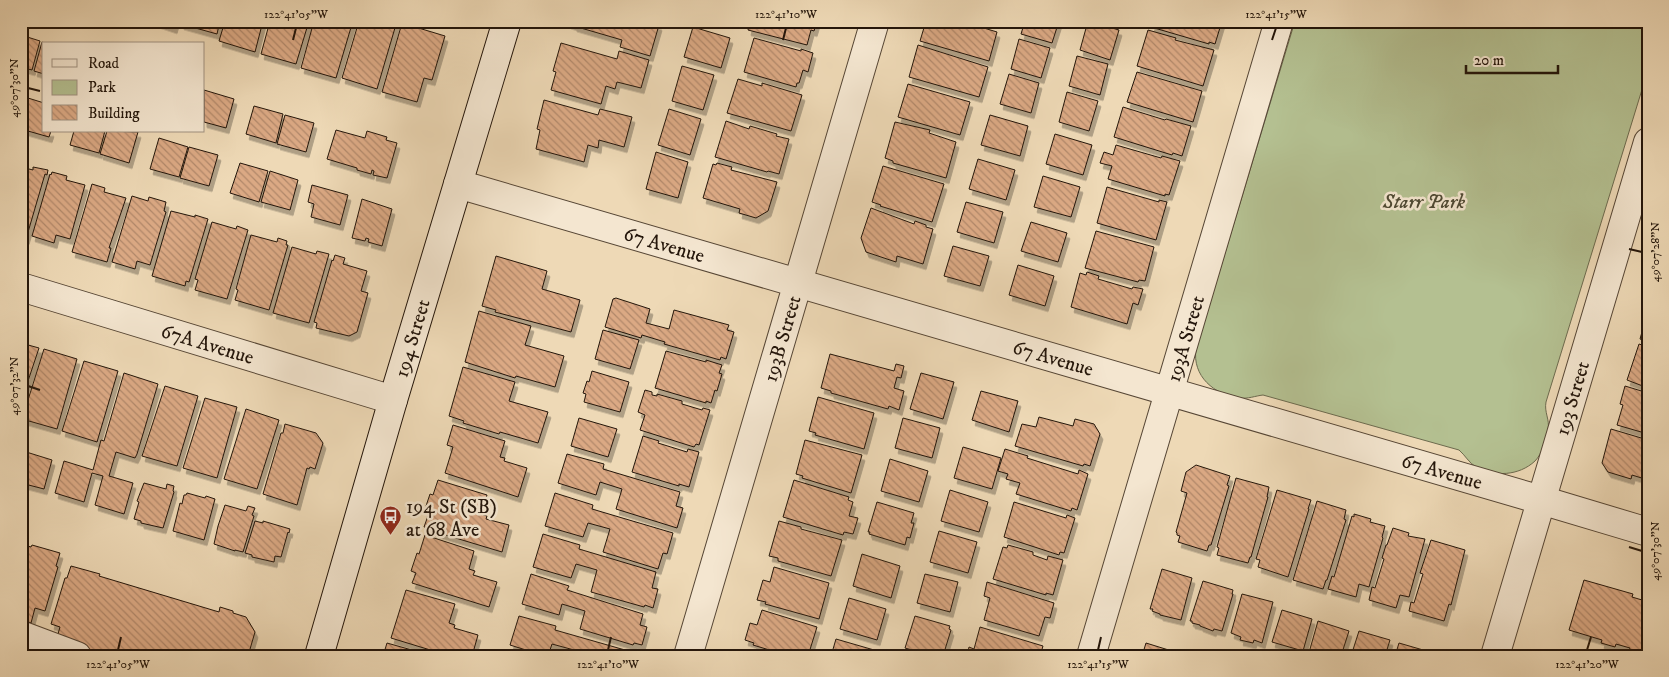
<svg xmlns="http://www.w3.org/2000/svg" width="1669" height="677" font-family="'IM FELL DW Pica',serif">
<style>
.park{fill:#b4c091;stroke:#6c6a4e}
.building{fill:url(#building-back-hatch);stroke:#23150a;filter:url(#shadow)}
.lines{fill:none;stroke-linecap:round;stroke-linejoin:round}
.street-casing{stroke:#564635;stroke-width:30}
.secondary-casing{stroke:#23150a;stroke-width:30}
.street{stroke:#f4e6d0;stroke-width:28}
.secondary{stroke:#f4e6d0;stroke-width:28}
.ticks{fill:none;stroke:#23150a;stroke-width:2}
.labels{text-anchor:middle;stroke-width:5;stroke-linejoin:round;paint-order:stroke}
.park-label{font-size:20px;font-style:italic;fill:#4e4832;stroke:#f4e6d0}
.street-label{font-size:20px;fill:#23150a;stroke:#f4e6d0}
.poi-label{font-size:20px;fill:#23150a;stroke:#f4e6d0;text-anchor:start}
.neatline{fill:none;stroke:#23150a;stroke-width:2}
.ticks-label{font-size:12px;text-anchor:middle;fill:#23150a}
</style>
<defs>
<pattern id="building-back-hatch" width="6" height="6" patternUnits="userSpaceOnUse" patternTransform="scale(1.25)"><rect width="6" height="6" fill="#dba984"/><path d="M-1 5l2 2M0 0l6 6M5-1l2 2" fill="none" stroke="#b1886a"/></pattern>
<filter id="shadow"><feDropShadow dx="3" dy="5.5" stdDeviation="0" flood-color="#0004"/></filter>
</defs>
<rect width="100%" height="100%" fill="#eed9b6"/>
<filter id="stains"><feTurbulence type="fractalNoise" baseFrequency=".004" numOctaves="4"/><feColorMatrix values="0 0 0 0 .2 0 0 0 0 .09 0 0 0 0 .02 0 0 0 .5 -.17"/></filter>
<radialGradient id="worn" r=".72"><stop offset=".6" stop-color="#630" stop-opacity="0"/><stop offset="1" stop-color="#630" stop-opacity=".3"/></radialGradient>
<path class="park" d="M1295,21H1648V70L1546,402C1544,412 1550,420 1548,429C1547,439 1542,454 1535,461C1519,476 1494,477 1476,467C1469,463 1465,455 1459,450L1263,395C1255,396 1248,399 1240,398C1214,395 1192,376 1196,349Z"/>
<path class="building" d="M153,21H176L174,28Z
M181,21H220L217,34L181,24Z
M225,21H263L255,52L219,41Z
M270,21H309L296,64L261,54Z
M314,21H354L353,24H352L336,78L301,68Z
M359,21H397L377,89L342,78Z
M568,21H647L659,25L650,56L620,47L622,40L574,26V25L568,23Z
M750,21H817L814,31L811,30L807,45L748,30Z
M926,21H961L997,32L989,61L920,41Z
M1025,21H1059L1052,43L1021,34Z
M1088,21L1119,30L1110,60L1080,50Z
M1153,21H1222L1215,44L1209,42V44L1151,27Z
M402,23L445,36L432,80L424,78L417,102L382,92Z
M693,27L730,38L721,68L684,57Z
M1148,30L1176,38L1175,40L1214,50L1203,86L1137,66Z
M21,35L40,41L32,70L21,67Z
M754,38L801,51V49L813,53L808,72L803,70L799,83H797L796,87L744,72Z
M1019,39L1050,48L1041,78L1011,69Z
M42,42L46,44H44V74L34,71Z
M561,43L617,59L619,51L649,60L641,88L617,82L615,89L606,86L601,104L551,90L556,72L553,71Z
M918,45L988,67L979,97L909,77Z
M1077,56L1108,64L1100,95L1069,86Z
M682,66L714,75L703,110L672,101Z
M1137,72L1202,91L1193,122L1127,102Z
M1009,74L1039,83L1031,113L1000,104Z
M738,79L762,86V83L802,95L791,131L727,113Z
M908,84L970,102L960,135L898,117Z
M204,90L234,99L226,128L204,122Z
M1067,92L1098,101L1089,131L1059,122Z
M21,96L27,98L21,120Z
M28,98L44,103V131H51L49,137L21,129V124Z
M544,100L598,115L600,109L632,117L624,147L599,140L598,148L588,145L584,162L536,149L540,130L537,129Z
M254,106L283,114L276,143L246,134Z
M1123,107L1165,120L1166,119L1191,126L1182,156L1173,153L1172,155L1114,137Z
M669,109L701,119L690,155L658,145Z
M285,115L314,123L306,152L277,144Z
M990,115L1028,126L1020,156L981,145Z
M726,121L749,129L750,126L777,134L776,136L789,139L779,174L768,171L767,172L715,157Z
M895,122L930,130L929,133L956,142L946,178L893,163V161L885,158Z
M336,130L365,138L367,131L387,137L386,140L397,143L387,178L373,175L374,171L372,170L371,174L357,170V168L327,159Z
M74,131H105L99,153L70,145Z
M107,131L138,132L129,163L100,154Z
M1055,134L1092,145L1083,175L1046,164Z
M159,138L188,147L179,177L150,169Z
M1116,145L1161,158L1162,156L1180,161L1169,195L1165,194V196L1108,179L1112,166L1100,163L1104,152L1113,155Z
M189,147L218,155L209,186L180,178Z
M656,152L688,162L678,198L646,189Z
M978,159L1015,170L1006,200L969,189Z
M240,163L268,171L259,202L230,193Z
M717,163L732,167L731,170L777,182L768,211L756,218L739,213L740,209L703,198L713,164L716,165Z
M883,166L944,184L932,222L880,206L881,205L872,202Z
M21,167L33,170V167L48,170L47,175L45,174L26,239L21,237Z
M270,171L298,180L290,210L261,202Z
M52,172L67,176L66,180L85,185L70,239L56,235L54,243L32,236L50,174L51,175Z
M1043,176L1080,187L1071,217L1034,207Z
M92,184L105,188L104,192L126,198L109,248H111L107,262L72,252Z
M312,185L348,195L340,225L311,217L314,204L308,202Z
M1107,187L1159,202V200L1167,202L1156,240L1097,223Z
M132,196L148,201L149,197L166,202L164,211L166,212L150,265L137,261L135,269L112,262Z
M362,199L392,209L382,246L368,242L369,239L366,238L365,241L352,238Z
M966,202L1003,212L994,243L957,232Z
M871,208L914,224L915,221L926,225V227L933,229L923,264L897,256L896,262L866,252L861,238Z
M171,211L195,217V215L208,219L189,282L186,281L185,286L152,276Z
M212,222L236,229L237,226L248,230L227,299L195,290L198,280L195,279Z
M1031,222L1067,233L1058,262L1021,251Z
M1096,231L1154,247L1145,281L1139,280L1138,282L1085,268Z
M251,235L277,242L278,238L287,241L286,245H288L269,310L235,300L238,290L236,289Z
M953,246L989,256L980,286L944,276Z
M292,247L316,254L317,251L329,254L309,323L273,313Z
M335,255L345,258L343,264L367,271L361,291L368,293L357,332L349,336L316,328L317,323L314,322L332,260L333,261Z
M496,256L547,271L542,289L580,300L571,332L495,312L496,310L482,306Z
M1018,265L1054,276L1045,306L1009,295Z
M1087,272L1099,276L1098,279L1132,289L1133,287L1143,289L1138,305L1133,303L1127,324L1071,307L1080,273L1086,275Z
M616,298L650,309L646,323L669,329L674,310L729,325L727,330L734,332L726,359L721,357L720,360L664,344L665,342L642,335L641,338L605,327L613,299Z
M479,311L531,326L525,345L564,356L555,387L516,376L515,378L465,362Z
M1648,311V342L1640,339Z
M603,330L639,340L630,369L595,359Z
M21,343L39,348L21,402Z
M1639,344L1648,347V388L1627,380Z
M44,349L77,359L57,429L22,419Z
M666,351L706,362V360L722,365L719,373L722,374L717,391L715,390L711,403L706,401V403L655,388Z
M830,354L894,371L896,364L904,366L901,378L897,377L894,388L904,391L899,410L889,406L888,409L831,393V391L821,388Z
M84,361L118,371L97,442L62,431Z
M463,367L515,382L509,401L548,412L538,443L500,432L499,434L463,423L464,421L449,416Z
M592,371L629,382L620,412L584,402L586,394L583,393L587,381L589,382Z
M124,373L158,384L137,454L135,458L116,452L109,476L133,483L124,514L95,505L103,476L92,473L84,502L55,493L64,461L93,470L101,440L104,441Z
M921,373L954,382L943,419L910,409Z
M165,386L198,396L177,466L142,456Z
M1625,386L1648,393V434L1617,425L1623,405L1620,404Z
M645,390L652,392V395L657,396V394L682,401V404L702,410L703,408L710,410L699,445L696,444L694,447L640,430L645,415L638,412Z
M981,391L1018,401L1009,432L972,420Z
M818,397L874,413L864,449L815,435L816,433L809,431Z
M205,398L237,407L217,478L183,468Z
M246,409L279,420L257,489L224,479Z
M1039,417L1073,426L1075,419L1094,424L1100,434L1090,466L1084,464L1083,466L1015,446L1022,424L1036,427Z
M579,418L617,429L608,457L571,446Z
M903,418L940,428L932,458L895,448Z
M285,424L316,433L323,443L315,469L310,467L309,469L307,468L297,505L263,494L281,433H283Z
M453,425L505,441L500,457L505,458L504,461L527,468L518,497L445,473L453,447L447,445Z
M1611,429L1648,440V480L1632,475L1631,479L1608,472L1602,463Z
M643,436L659,441L658,443L687,452L688,449L699,452L689,487L679,484V486L632,472Z
M805,440L862,455L851,493L802,478L803,476L796,474Z
M963,447L1001,458L992,489L954,478Z
M1005,449L1028,456L1027,458L1078,474L1079,470L1088,474L1077,510L1072,508L1071,511L1016,494L1020,483L1006,479L1008,474L998,471Z
M23,451L52,460L44,489L21,483V456Z
M567,454L604,464L603,469L680,492L676,506L683,508L677,528L616,509L622,489L600,482L596,495L558,483Z
M890,459L928,471L919,502L881,491Z
M1196,465L1230,476L1227,485L1229,486L1211,545H1209L1207,551L1178,542L1180,536L1177,535V533L1176,532L1187,493L1181,491L1186,472Z
M1236,478L1269,487L1267,497H1268L1251,557H1250L1248,563L1217,555L1219,548L1217,547Z
M438,480L487,495L481,514L487,516L486,519L509,525L502,552L429,530V528L424,527L429,513L424,512L430,494L433,495Z
M794,480L849,497L848,500L853,502L849,516L858,518L853,534L844,532L843,535L783,517Z
M144,483L166,489L167,484L174,486L173,491L174,492L163,528L141,523V521L134,519L139,502L137,501Z
M950,490L988,502L979,532L941,521Z
M1277,490L1311,500L1308,509H1309L1288,577L1258,567L1260,560L1256,559Z
M187,493L205,498L206,496L215,499L204,540L173,531L180,503L182,504L184,495H186Z
M555,493L593,505L592,509L673,533L667,554L663,553L658,569L603,552L610,529L588,523L583,537L545,526Z
M1317,501L1346,510L1344,519L1346,520L1327,580H1326L1323,589L1293,580Z
M877,502L914,513L911,523H914L910,538L907,537L905,545L869,534L870,532H868Z
M1014,502L1066,518L1067,515L1075,518L1064,553L1060,552L1059,555L1004,537Z
M225,505L246,511L248,506L255,508L252,515L254,516L243,552L235,550V551L214,544L218,526Z
M1354,514L1371,519L1370,522L1385,526L1382,537L1383,538L1369,587L1359,584L1356,597L1328,589L1332,576L1334,577L1352,516L1354,517Z
M255,521L263,523V521L290,529L289,533L288,532L281,557L275,556L274,562L252,557V555L245,553Z
M779,521L801,527V529L842,540L831,576L778,561V558L769,556Z
M1393,528L1409,533L1408,536L1425,539L1409,597L1400,595L1396,608L1369,600L1372,587L1375,588L1384,559L1382,558L1386,545H1387Z
M939,531L977,542L968,573L930,562Z
M543,534L580,545L579,549L656,572L652,588L658,589L653,608L645,605L644,607L591,592L597,570L576,564L571,578L533,567Z
M425,535L474,551L469,569L475,571L473,575L497,582L489,607L412,583L416,573L411,571L417,553L419,554Z
M1431,540L1465,550L1451,605L1449,604L1444,621L1409,611L1411,602L1414,603L1423,574L1420,573Z
M21,544L31,547L32,545L60,553L56,566L58,567L45,611L35,608L31,623L21,620Z
M1008,545L1033,552V555L1047,560L1048,556L1063,560L1053,595L1046,593V595L993,579L1003,547L1007,548Z
M862,554L900,566L891,598L853,586Z
M71,566L100,574L99,576L219,612L220,607L233,611V613L246,617L255,632L248,656H117L56,641L60,627L51,624L65,578H67Z
M774,567L829,583L819,619L765,604L766,602L757,600L763,580L770,582Z
M1162,569L1192,578L1181,620L1160,615V614L1152,611L1153,609H1150Z
M531,574L569,586L567,590L643,614L640,625L647,627L642,645L634,643L633,645L580,629L585,611L562,604L559,615L522,604Z
M925,574L958,582L950,612L917,603Z
M1584,580L1633,594L1632,597L1642,600L1643,597L1648,599V653L1644,652V655L1629,651L1630,648L1616,644L1615,647L1601,643L1602,640L1569,630Z
M1203,581L1233,590L1232,594H1233L1222,631L1214,629L1213,631L1200,626V625L1192,623V621H1190Z
M987,582L1054,603L1050,618L1045,617L1039,636L984,620L990,598L984,596Z
M406,590L455,604L449,623L455,625L454,628L478,635L472,656H450L391,638Z
M1242,594L1273,602L1262,643L1254,640L1253,643L1240,640L1241,637L1231,633Z
M849,598L886,609L877,640L840,629Z
M762,610L817,627L808,656H789L753,645L754,643L745,640L750,623L757,625Z
M1282,610L1312,619L1303,651L1272,642Z
M519,616L556,626L555,630L632,652L631,656H573L574,650L552,644L548,656H545L510,645Z
M915,616L950,626L949,629L951,630L943,656H933L905,648Z
M1318,621L1349,631L1341,656H1308Z
M980,627L1043,646L1040,656H967L969,647L974,649Z
M1359,631L1390,640L1385,656H1351Z
M836,639L874,650L872,656H831Z
M387,643L433,656H383Z
M1146,643L1188,656H1142Z
M1399,643L1430,652L1429,656H1395Z"/>
<g class="lines">
<defs>
<g id="street">
<path id="s1" d="M458,184L1541,500L1648,532"/>
<path id="s2" d="M21,287L393,400"/>
<path d="M21,635L77,656"/>
<path id="s3" d="M688,656L875,21"/>
<path id="s4" d="M1091,656L1279,21"/>
<path id="s5" d="M1495,656L1648,142"/>
</g>
<g id="secondary">
<path id="s6" d="M319,656L393,400L507,21"/>
</g>
</defs>
<use href="#street" class="street-casing"/>
<use href="#secondary" class="secondary-casing"/>
<use href="#street" class="street"/>
<use href="#secondary" class="secondary"/>
</g>
<path class="ticks" d="M293,40L296,28M783,40L786,28M1272,40L1276,28M28,88L40,91M1629,249L1642,252M28,386L40,390M1629,547L1642,551M118,650L121,637M608,650L611,637M1098,650L1101,637M1587,650L1591,637"/>
<defs>
<symbol id="bus-pin" viewBox="-11 -11 22 30"><path d="M0 17L-7.5 6A9.5 9.5 0 1 1 7.5 6Z" fill="#8f2418" stroke="#f4e6d0"/><path d="M-5-6H5V4H4V6H2V4H-2V6H-4V4H-5ZM-3.5-4V0h7V-4ZM-3.5 1.2v1.5H-2V1.2ZM2 1.2v1.5H3.5V1.2Z" fill="#fff"/></symbol>
</defs>
<g fill-rule="evenodd">
<use href="#bus-pin" x="378" y="504" width="25" height="34"/>
</g>
<g class="labels">
<g class="park-label">
<text x="1424" y="208">Starr Park</text>
</g>
<g class="street-label">
<text dy="7" stroke="none"><textPath href="#s1" startOffset="215">67 Avenue</textPath></text>
<text dy="7" stroke="none"><textPath href="#s6" startOffset="331">194 Street</textPath></text>
<text dy="7" stroke="none"><textPath href="#s4" startOffset="331">193A Street</textPath></text>
<text dy="7" stroke="none"><textPath href="#s3" startOffset="331">193B Street</textPath></text>
<text dy="7" stroke="none"><textPath href="#s2" startOffset="195">67A Avenue</textPath></text>
<text dy="7" stroke="none"><textPath href="#s1" startOffset="620">67 Avenue</textPath></text>
<text dy="7" stroke="none"><textPath href="#s5" startOffset="269">193 Street</textPath></text>
<text dy="7" stroke="none"><textPath href="#s1" startOffset="1025">67 Avenue</textPath></text>
</g>
<g class="poi-label">
<text x="406" y="513">194 St (SB)<tspan x="406" dy="23">at 68 Ave</tspan></text>
</g>
</g>
<rect width="1669" height="677" fill="none" stroke="#eed9b6" stroke-width="55"/>
<rect x="42" y="42" width="162" height="90" fill="#f4e6d0" stroke="#a09281"/>
<rect x="52" y="59" width="25" height="8" fill="#f4e6d0" stroke="#a09281"/>
<text x="88" y="68" font-size="15" fill="#23150a">Road</text>
<rect x="52" y="80" width="25" height="15" fill="#b4c091" stroke="#a09281"/>
<text x="88" y="92" font-size="15" fill="#23150a">Park</text>
<rect x="52" y="105" width="25" height="15" fill="url(#building-back-hatch)" stroke="#a09281"/>
<text x="88" y="118" font-size="15" fill="#23150a">Building</text>
<path d="M1466 65v8h92v-8" fill="none" stroke="#23150a" stroke-width="2.5"/>
<text x="1474" y="65" font-size="15" fill="#23150a" stroke="#f4e6d0" stroke-width="4" paint-order="stroke">20 m</text>
<rect x="28" y="28" width="1614" height="622" class="neatline"/>
<g class="ticks-label">
<text x="296" y="18">122°41'05"W</text>
<text x="786" y="18">122°41'10"W</text>
<text x="1276" y="18">122°41'15"W</text>
<text transform="translate(14 88) rotate(-90)" y="4">49°07'30"N</text>
<text transform="translate(1655 252) rotate(-90)" y="4">49°07'28"N</text>
<text transform="translate(14 386) rotate(-90)" y="4">49°07'32"N</text>
<text transform="translate(1655 551) rotate(-90)" y="4">49°07'30"N</text>
<text x="118" y="668">122°41'05"W</text>
<text x="608" y="668">122°41'10"W</text>
<text x="1098" y="668">122°41'15"W</text>
<text x="1587" y="668">122°41'20"W</text>
</g>
<rect width="100%" height="100%" filter="url(#stains)"/>
<rect width="100%" height="100%" fill="url(#worn)"/>
</svg>
